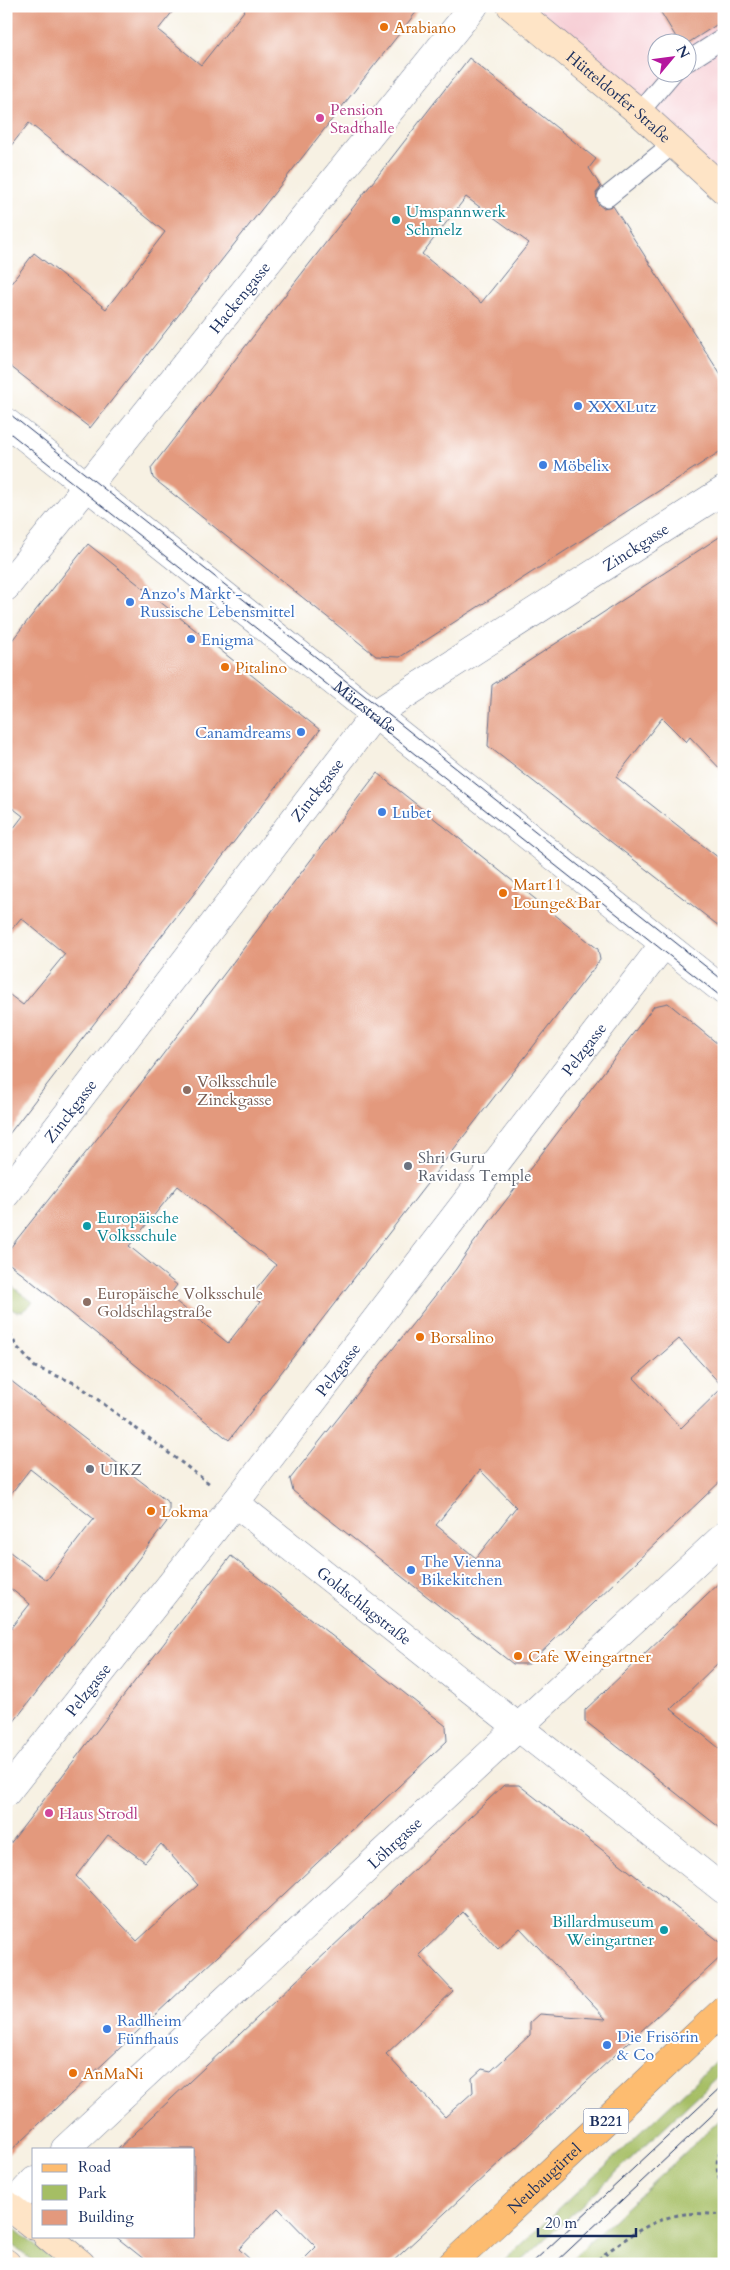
<svg xmlns="http://www.w3.org/2000/svg" width="730" height="2270" font-family="Cardo,serif">
<style>
.built{fill:#f7cfd5;fill-rule:evenodd}
.green{fill:#a5be64;stroke:#607661}
.building{fill:#e3997d;fill-rule:evenodd}
.lines{fill:none;stroke-linecap:round;stroke-linejoin:round}
.service-casing{stroke:#68738d;stroke-width:21}
.minor-casing{stroke:#68738d;stroke-width:29}
.tertiary-casing{stroke:#68738d;stroke-width:29}
.secondary-casing{stroke:#68738d;stroke-width:29}
.primary-casing{stroke:#68738d;stroke-width:29}
.path{stroke:#68738d;stroke-width:3;stroke-dasharray:4 4;stroke-linecap:butt}
.service{stroke:#fff;stroke-width:19}
.minor{stroke:#fff;stroke-width:28}
.tertiary{stroke:#fff;stroke-width:28}
.secondary{stroke:#fee4c6;stroke-width:28}
.primary{stroke:#fdbc70;stroke-width:28}
.tram{stroke:#1b2f5e;stroke-width:1}
.food-dot{fill:#e8710a;stroke:#fff;stroke-width:2}
.hotel-dot{fill:#d1479c;stroke:#fff;stroke-width:2}
.culture-dot{fill:#0f9aa8;stroke:#fff;stroke-width:2}
.shop-dot{fill:#3f7fe0;stroke:#fff;stroke-width:2}
.education-dot{fill:#8d6e63;stroke:#fff;stroke-width:2}
.worship-dot{fill:#6b7280;stroke:#fff;stroke-width:2}
.labels{text-anchor:middle;stroke-width:4;stroke-linejoin:round;paint-order:stroke}
.shield{fill:#fff;stroke:#5f6d8e;stroke-width:1}
.shield-label{font-size:15px;font-weight:bold;fill:#1b2f5e}
.food-label{font-size:16px;fill:#c56008;stroke:#fff;text-anchor:start}
.street-label{font-size:16px;fill:#1b2f5e;stroke:#fff}
.hotel-label{font-size:16px;fill:#b23c85;stroke:#fff;text-anchor:start}
.culture-label{font-size:16px;fill:#0d838f;stroke:#fff;text-anchor:start}
.shop-label{font-size:16px;fill:#366cbe;stroke:#fff;text-anchor:start}
.education-label{font-size:16px;fill:#785e54;stroke:#fff;text-anchor:start}
.worship-label{font-size:16px;fill:#5b616d;stroke:#fff;text-anchor:start}
</style>
<rect width="100%" height="100%" fill="#fff"/>
<filter id="ink" filterUnits="userSpaceOnUse"><feTurbulence type="fractalNoise" baseFrequency=".02" numOctaves="2"/><feDisplacementMap in="SourceGraphic" scale="10" xChannelSelector="R" yChannelSelector="G"/><feConvolveMatrix kernelMatrix="1 2 1 2 8 2 1 2 1" color-interpolation-filters="sRGB"/></filter>
<filter id="wash" filterUnits="userSpaceOnUse"><feTurbulence type="fractalNoise" baseFrequency=".0096" numOctaves="4" result="noise"/><feDisplacementMap in="SourceGraphic" scale="20" xChannelSelector="R" yChannelSelector="G"/><feGaussianBlur stdDeviation="1.12" result="paint"/><feColorMatrix in="noise" values="0 0 0 0 0 0 0 0 0 0 0 0 0 0 0 0 0 1.4 0 .05"/><feComposite in="paint" operator="in"/></filter>
<g filter="url(#wash)">
<rect width="100%" height="100%" fill="#f7f1e3"/>
<path class="built" d="M511,6H724V190ZM658,42H688V72H658Z"/>
<path class="green" d="M6,1282L33,1302L23,1311L17,1312L6,1306Z
M724,2054V2071L519,2264H501Z
M724,2116V2264H566Z
M6,2222L58,2264H36L6,2240Z"/>
<g id="blocks">
<path class="building" d="M6,6H177L158,30L201,65L248,6H421L90,428L6,363V290L34,253L106,309L165,232L29,123L6,152Z
M657,6H724V20L688,43L679,42Z
M469,58L596,159L589,168L601,187L596,193L598,204L603,208L613,206L724,380V449L400,657L376,656L153,478L151,468ZM466,197L529,243L481,303L422,254Z
M724,534V773L690,737L686,742L662,718L616,777L724,862V930L488,746L492,685Z
M88,544L320,730L6,1138V992L23,1005L65,954L21,918L6,936V838L23,816L6,803V648Z
M377,773L598,949L600,960L229,1440L6,1261V1253L135,1091ZM178,1186L276,1265L251,1296L260,1302L228,1343L169,1296L177,1285L129,1246Z
M668,1003L724,1049V1478L529,1664H513L293,1491L290,1479L456,1269L472,1245L654,1006ZM679,1339L723,1387L681,1428L634,1378ZM480,1470L516,1507L476,1558L436,1525Z
M6,1377L169,1503V1519L6,1732V1634L30,1604L6,1585V1549L47,1580L94,1519L30,1469L6,1500Z
M231,1556L446,1726L447,1741L6,2155V1849ZM108,1835L145,1862L161,1844L198,1885L137,1941L76,1876Z
M724,1578V1657L671,1709L724,1752V1831L585,1721V1710Z
M504,1785H519L724,1945V1954L390,2264H299L316,2247L278,2208L239,2249L255,2264H150L115,2236H194V2149H118ZM463,1912L498,1949L520,1928L606,2019L540,2014L530,2023V2035L491,2071L482,2069L472,2078L473,2092L445,2117L386,2054L453,1991L419,1955Z"/>
</g>
</g>
<g filter="url(#ink)">
<use href="#blocks" fill-opacity="0" stroke="#68738d" stroke-width="1"/>
<g class="lines">
<defs>
<path id="service" d="M688,61L724,38
M639,112L673,72
M607,197L673,144"/>
<g id="minor">
<path id="s1" d="M6,587L474,6"/>
<path id="s2" d="M6,1194L375,714L724,490"/>
<path id="s3" d="M235,1503L724,1890"/>
<path id="s4" d="M6,1793L235,1503L664,944"/>
<path id="s5" d="M65,2149L724,1536"/>
<path d="M10,2207L34,2181"/>
</g>
<g id="tertiary">
<path id="s6" d="M6,422L724,991"/>
</g>
<g id="secondary">
<path id="s7" d="M511,6L639,112L724,190"/>
<path d="M6,2204L34,2226"/>
<path d="M47,2236L81,2264"/>
<path d="M6,2263L7,2264"/>
</g>
<g id="primary">
<path id="s8" d="M452,2264L724,2010"/>
</g>
</defs>
<use href="#service" class="service-casing"/>
<use href="#minor" class="minor-casing"/>
<use href="#tertiary" class="tertiary-casing"/>
<use href="#secondary" class="secondary-casing"/>
<use href="#primary" class="primary-casing"/>
<path class="path" d="M6,1327L17,1347L35,1367L77,1384L210,1484
M724,2145C712,2160 718,2176 724,2193
M592,2264C619,2243 650,2218 685,2214C698,2213 711,2214 724,2215
M723,2264L724,2263"/>
<use href="#service" class="service"/>
<use href="#minor" class="minor"/>
<use href="#tertiary" class="tertiary"/>
<use href="#secondary" class="secondary"/>
<use href="#primary" class="primary"/>
<path class="tram" d="M6,411L724,981
M6,430L724,999
M531,2264L724,2084
M554,2264L724,2104"/>
</g>
</g>
<g class="food-dot">
<circle cx="384" cy="27" r="5"/>
<circle cx="225" cy="667" r="5"/>
<circle cx="503" cy="893" r="5"/>
<circle cx="420" cy="1337" r="5"/>
<circle cx="151" cy="1511" r="5"/>
<circle cx="518" cy="1656" r="5"/>
<circle cx="73" cy="2073" r="5"/>
</g>
<g class="hotel-dot">
<circle cx="320" cy="118" r="5"/>
<circle cx="49" cy="1813" r="5"/>
</g>
<g class="culture-dot">
<circle cx="396" cy="220" r="5"/>
<circle cx="87" cy="1226" r="5"/>
<circle cx="664" cy="1930" r="5"/>
</g>
<g class="shop-dot">
<circle cx="578" cy="406" r="5"/>
<circle cx="543" cy="465" r="5"/>
<circle cx="130" cy="602" r="5"/>
<circle cx="191" cy="639" r="5"/>
<circle cx="301" cy="732" r="5"/>
<circle cx="382" cy="812" r="5"/>
<circle cx="411" cy="1570" r="5"/>
<circle cx="107" cy="2029" r="5"/>
<circle cx="607" cy="2045" r="5"/>
</g>
<g class="education-dot">
<circle cx="187" cy="1090" r="5"/>
<circle cx="87" cy="1302" r="5"/>
</g>
<g class="worship-dot">
<circle cx="408" cy="1166" r="5"/>
<circle cx="90" cy="1469" r="5"/>
</g>
<g class="labels">
<rect class="shield" x="583.5" y="2108.5" width="45" height="25" rx="4"/>
<g class="shield-label">
<text x="606" y="2126">B221</text>
</g>
<g class="food-label">
<text x="394" y="33">Arabiano</text>
<text x="235" y="673">Pitalino</text>
<text x="513" y="890">Mart11<tspan x="513" dy="18">Lounge&amp;Bar</tspan></text>
<text x="430" y="1343">Borsalino</text>
<text x="161" y="1517">Lokma</text>
<text x="528" y="1662">Cafe Weingartner</text>
<text x="83" y="2079">AnMaNi</text>
</g>
<g class="street-label">
<text dy="6" stroke="none"><textPath href="#s7" startOffset="141">Hütteldorfer Straße</textPath></text>
<text dy="6" stroke="none"><textPath href="#s1" startOffset="372">Hackengasse</textPath></text>
<text dy="6" stroke="none"><textPath href="#s2" startOffset="915">Zinckgasse</textPath></text>
<text dy="6" stroke="none"><textPath href="#s6" startOffset="459">Märzstraße</textPath></text>
<text dy="6" stroke="none"><textPath href="#s2" startOffset="510">Zinckgasse</textPath></text>
<text dy="6" stroke="none"><textPath href="#s4" startOffset="942">Pelzgasse</textPath></text>
<text dy="6" stroke="none"><textPath href="#s2" startOffset="105">Zinckgasse</textPath></text>
<text dy="6" stroke="none"><textPath href="#s4" startOffset="538">Pelzgasse</textPath></text>
<text dy="6" stroke="none"><textPath href="#s3" startOffset="165">Goldschlagstraße</textPath></text>
<text dy="6" stroke="none"><textPath href="#s4" startOffset="132">Pelzgasse</textPath></text>
<text dy="6" stroke="none"><textPath href="#s5" startOffset="450">Löhrgasse</textPath></text>
<text dy="6" stroke="none"><textPath href="#s8" startOffset="126">Neubaugürtel</textPath></text>
</g>
<g class="hotel-label">
<text x="330" y="115">Pension<tspan x="330" dy="18">Stadthalle</tspan></text>
<text x="59" y="1819">Haus Strodl</text>
</g>
<g class="culture-label">
<text x="406" y="217">Umspannwerk<tspan x="406" dy="18">Schmelz</tspan></text>
<text x="97" y="1223">Europäische<tspan x="97" dy="18">Volksschule</tspan></text>
<text x="654" y="1927" text-anchor="end">Billardmuseum<tspan x="654" dy="18">Weingartner</tspan></text>
</g>
<g class="shop-label">
<text x="588" y="412">XXXLutz</text>
<text x="553" y="471">Möbelix</text>
<text x="140" y="599">Anzo's Markt -<tspan x="140" dy="18">Russische Lebensmittel</tspan></text>
<text x="201" y="645">Enigma</text>
<text x="291" y="738" text-anchor="end">Canamdreams</text>
<text x="392" y="818">Lubet</text>
<text x="421" y="1567">The Vienna<tspan x="421" dy="18">Bikekitchen</tspan></text>
<text x="117" y="2026">Radlheim<tspan x="117" dy="18">Fünfhaus</tspan></text>
<text x="617" y="2042">Die Frisörin<tspan x="617" dy="18">&amp; Co</tspan></text>
</g>
<g class="education-label">
<text x="197" y="1087">Volksschule<tspan x="197" dy="18">Zinckgasse</tspan></text>
<text x="97" y="1299">Europäische Volksschule<tspan x="97" dy="18">Goldschlagstraße</tspan></text>
</g>
<g class="worship-label">
<text x="418" y="1163">Shri Guru<tspan x="418" dy="18">Ravidass Temple</tspan></text>
<text x="100" y="1475">UIKZ</text>
</g>
</g>
<rect width="730" height="2270" fill="none" stroke="#fff" stroke-width="25"/>
<rect x="32" y="2148" width="162" height="90" fill="#ffffff" stroke="#a4acbf"/>
<rect x="42" y="2164" width="25" height="8" fill="#fdbc70" stroke="#a4acbf"/>
<text x="78" y="2172" font-size="15" fill="#1b2f5e">Road</text>
<rect x="42" y="2185" width="25" height="15" fill="#a5be64" stroke="#a4acbf"/>
<text x="78" y="2198" font-size="15" fill="#1b2f5e">Park</text>
<rect x="42" y="2210" width="25" height="15" fill="#e3997d" stroke="#a4acbf"/>
<text x="78" y="2222" font-size="15" fill="#1b2f5e">Building</text>
<g transform="translate(672 58) rotate(61)"><circle r="24" fill="#ffffff" stroke="#a4acbf"/>
<path d="M0-4L9 19L0 12L-9 19Z" fill="#b5179e"/>
<text y="-8" font-size="14" font-weight="bold" text-anchor="middle" fill="#1b2f5e">N</text>
</g>
<path d="M538 2228v8h98v-8" fill="none" stroke="#1b2f5e" stroke-width="2.5"/>
<text x="545" y="2228" font-size="15" fill="#1b2f5e" stroke="#ffffff" stroke-width="4" paint-order="stroke">20 m</text>
</svg>
